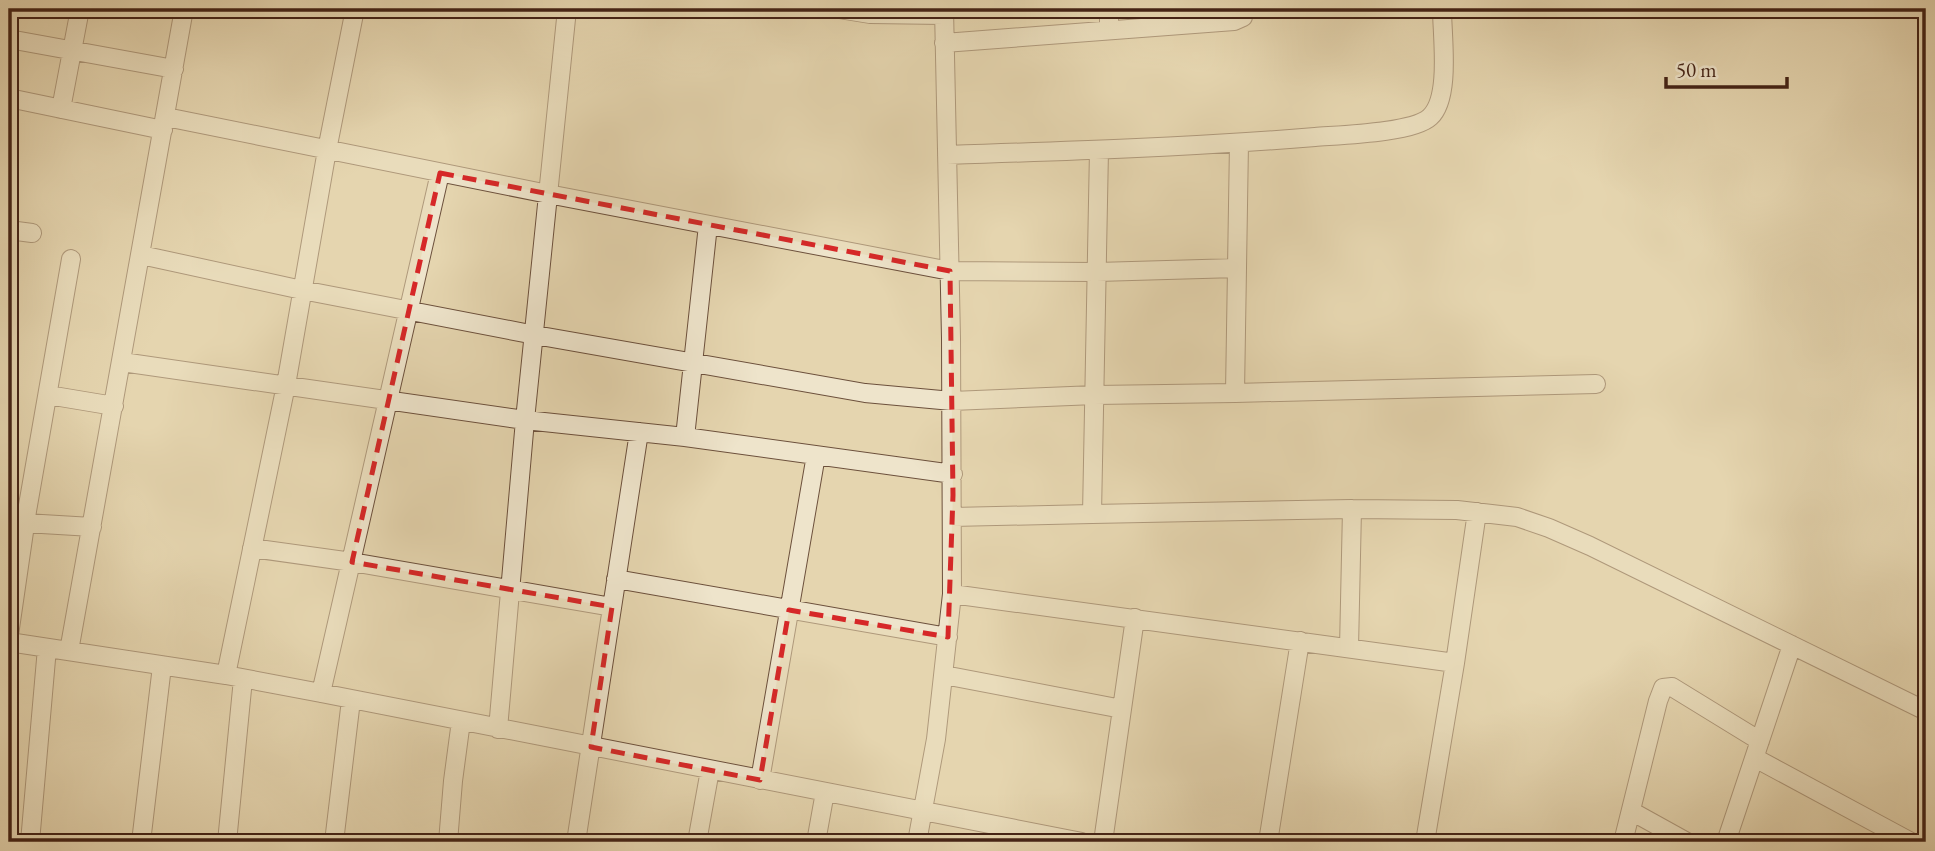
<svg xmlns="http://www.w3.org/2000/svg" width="1935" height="851" font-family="'EB Garamond',serif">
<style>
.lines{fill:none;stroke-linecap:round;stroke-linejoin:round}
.minor-casing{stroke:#6c503c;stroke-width:20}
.minor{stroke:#eee4cb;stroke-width:18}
.marked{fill:none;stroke:#d62828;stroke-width:5;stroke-dasharray:14 9;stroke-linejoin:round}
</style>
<rect width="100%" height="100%" fill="#e5d5af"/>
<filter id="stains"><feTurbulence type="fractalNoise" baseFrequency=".00286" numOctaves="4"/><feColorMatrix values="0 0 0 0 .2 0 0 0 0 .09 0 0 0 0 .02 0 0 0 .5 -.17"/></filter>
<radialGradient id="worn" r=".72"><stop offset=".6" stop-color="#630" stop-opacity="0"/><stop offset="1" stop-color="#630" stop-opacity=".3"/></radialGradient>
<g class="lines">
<defs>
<path id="minor" d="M839,9L870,14L944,15
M1109,9V30
M9,39L174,69
M944,43L1234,21L1243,17L1244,9
M9,98L163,130
M61,109L80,9
M166,117L548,194L950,271L1097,272L1237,268
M947,155C1070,151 1193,147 1315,137C1340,135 1413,133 1430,117C1451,98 1442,36 1442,9
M9,230L32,233
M141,255L302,290L535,335L865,393L952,401L1095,395L1235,393L1239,143
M122,362L525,420L685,437L953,474
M1235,393L1596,384
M48,395L114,406
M685,437L708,225
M1092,514L1352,509L1457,510L1517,517L1549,528L1590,546L1926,711
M952,517L1092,514L1099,150
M25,523L92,527
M252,548L352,562L612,607
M616,579L948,637
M952,594L1455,663L1425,842
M9,635L27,511L71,259
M9,642L226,675L321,693L1082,842
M1349,648L1352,509
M69,651L184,9
M1455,663L1477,512
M226,675L286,385L327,150L355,9
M944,675L1122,709
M321,693L440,173
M498,729L525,420L567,9
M1755,758L1911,842
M760,780L816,455
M1631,811L1687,842
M30,842L47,648
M141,842L162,666
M227,842L243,679
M334,842L351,700
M448,842L453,781L461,721
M576,842L639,432
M697,842L710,770
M816,842L825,792
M917,842L936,739L952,594L951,338L944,9
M1103,842L1135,618
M1268,842L1300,641
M1623,842L1658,701L1663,688L1672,687L1760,741
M1726,842L1792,645"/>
</defs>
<use href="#minor" class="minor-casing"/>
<use href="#minor" class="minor"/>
</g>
<path d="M0 0H1935V851H0ZM440,173L950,271L953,495L948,637L789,610L760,780L591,747L612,607L352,562Z" fill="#e5d5af" fill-opacity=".55" fill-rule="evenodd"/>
<path class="marked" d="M440,173L950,271L953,495L948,637L789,610L760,780L591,747L612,607L352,562Z"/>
<rect width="1935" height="851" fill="none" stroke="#e5d5af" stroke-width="35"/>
<rect x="10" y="10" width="1914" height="830" fill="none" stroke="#442316" stroke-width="3.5"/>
<rect x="18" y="18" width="1900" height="816" fill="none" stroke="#442316" stroke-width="2"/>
<path d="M1666 77v10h121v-10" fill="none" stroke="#442316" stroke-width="3.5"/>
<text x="1676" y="77" font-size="21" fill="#442316" stroke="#eee4cb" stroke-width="5" paint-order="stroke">50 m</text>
<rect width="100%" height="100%" filter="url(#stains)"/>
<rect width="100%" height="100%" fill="url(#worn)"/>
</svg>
